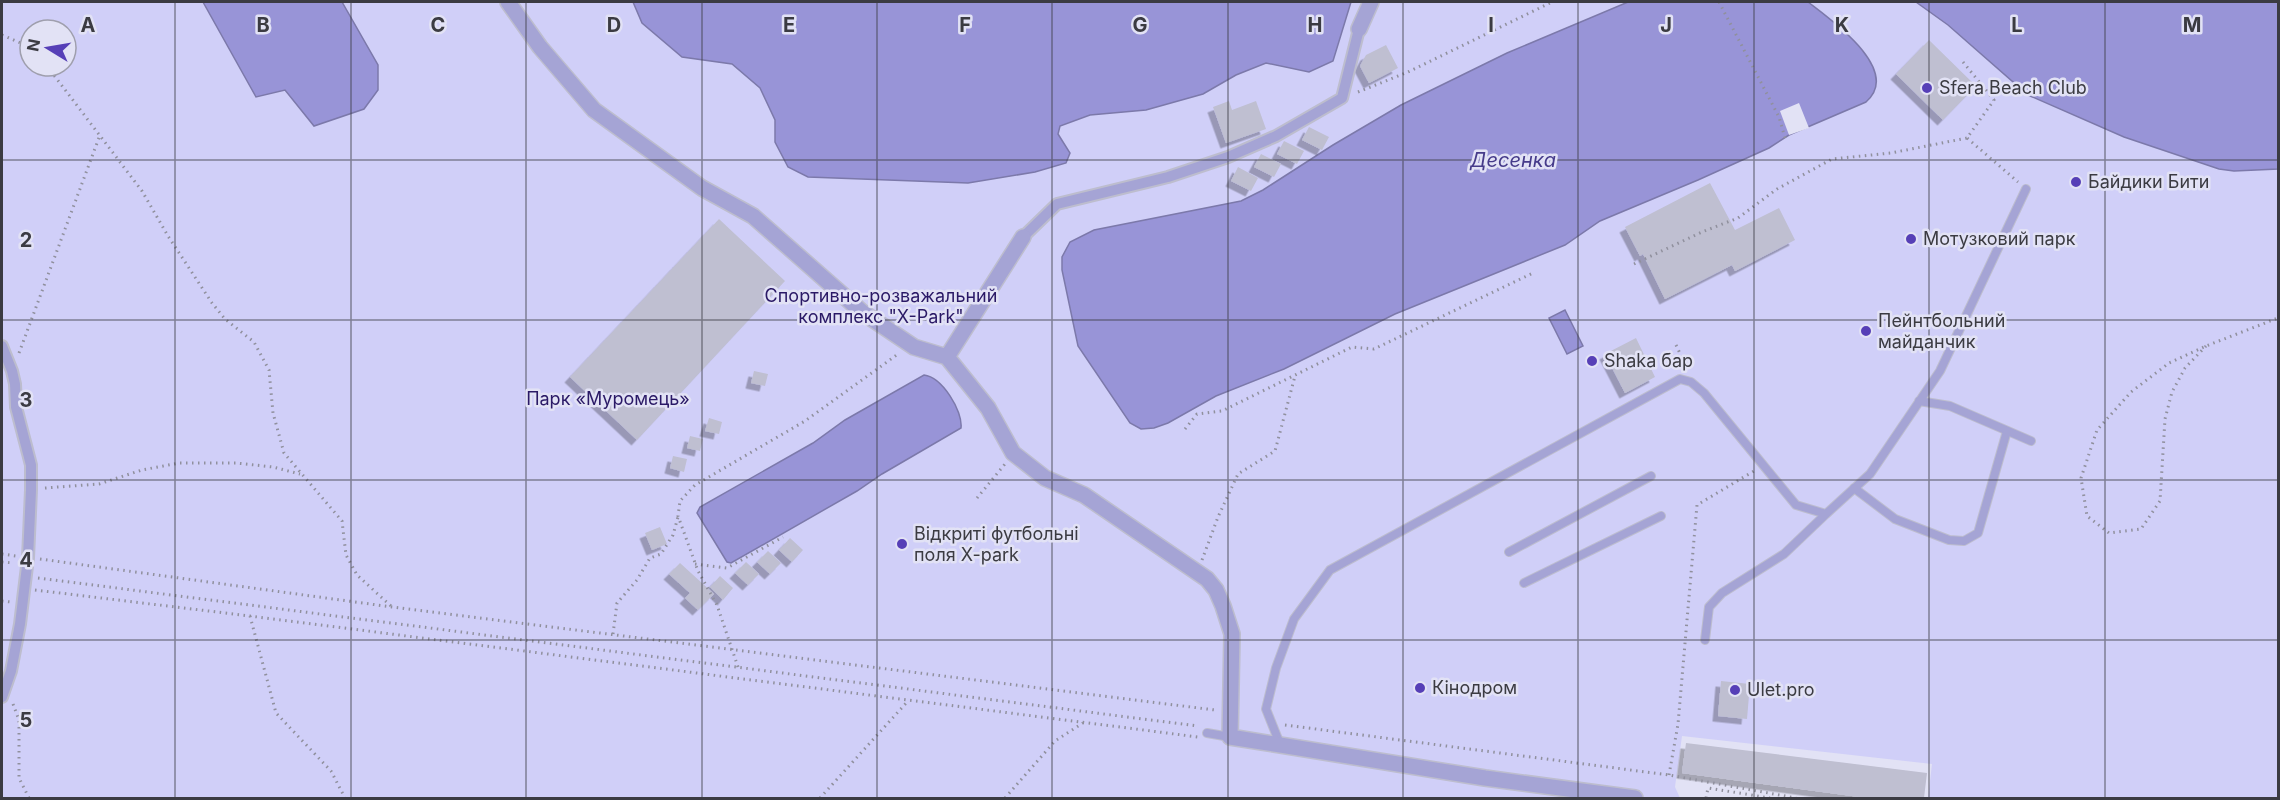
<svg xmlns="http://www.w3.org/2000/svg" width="2280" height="800" font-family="Inter,sans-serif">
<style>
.green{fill:#d0cff8;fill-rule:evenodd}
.water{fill:#9894d7;stroke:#7c79aa;stroke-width:1.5}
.pier{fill:#e2e2f5}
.building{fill:#bfbfd1;filter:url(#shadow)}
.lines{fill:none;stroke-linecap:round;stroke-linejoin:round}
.service-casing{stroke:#bdbdce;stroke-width:10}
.pedestrian-casing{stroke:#bdbdce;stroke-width:14}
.minor-casing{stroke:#bdbdce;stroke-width:18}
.path{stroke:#90909d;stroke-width:3;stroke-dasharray:1.5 4.5;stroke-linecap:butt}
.service{stroke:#a5a4d5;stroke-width:8}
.pedestrian{stroke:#a5a4d5;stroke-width:10}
.minor{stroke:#a5a4d5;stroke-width:15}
.grid{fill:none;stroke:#3b3b42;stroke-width:1.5;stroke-opacity:0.55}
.poi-dot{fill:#563fb7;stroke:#e2e2f5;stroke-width:2}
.labels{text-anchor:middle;stroke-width:5;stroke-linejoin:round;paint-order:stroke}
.poi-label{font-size:18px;fill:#3b3b42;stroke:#e2e2f5;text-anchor:start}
.park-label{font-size:18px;fill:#2a1966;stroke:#e2e2f5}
.water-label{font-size:20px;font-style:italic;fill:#463b8a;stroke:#e2e2f5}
.grid-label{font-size:20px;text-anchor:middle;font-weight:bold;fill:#3b3b42;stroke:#e2e2f5;stroke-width:5;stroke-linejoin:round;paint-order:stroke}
</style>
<defs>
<filter id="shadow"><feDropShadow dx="-5.5" dy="5.5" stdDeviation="0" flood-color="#0004"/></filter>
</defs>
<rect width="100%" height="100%" fill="#e2e2f5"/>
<path class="green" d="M2,2H1922L1921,6L1948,25L2028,95L2124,137L2219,169L2234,171L2278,169V798H1928L1932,764L1682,736L1675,787L1680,798H2ZM30,30H66V66H30Z"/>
<path class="water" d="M203,2H342L378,65V90L364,109L314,126L285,90L256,97Z
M633,2H1351L1333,61L1309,72L1266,63L1236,75L1203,94L1146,110L1090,115L1060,126L1058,134L1070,153L1066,163L1035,172L968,183L808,177L788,167L775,142V120L760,88L732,64L682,57L642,23Z
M1628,2H1808C1830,19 1903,70 1866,102L1789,135L1769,148L1698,180L1600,221L1565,245L1395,314L1284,369L1216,396L1168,423L1154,428L1141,429L1130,423L1078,346L1062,270V257L1070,242L1094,230L1241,201L1263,190L1333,145L1401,105L1507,53Z
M1916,2H2278V169L2234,171L2219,169L2124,137L2028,95L1948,25Z
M1565,310L1583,346L1567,354L1549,318Z
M924,375C942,377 963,411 961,428L882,474L857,491L731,563L727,562L697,513L700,507L813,443L845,420Z"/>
<path class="pier" d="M1799,103L1809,128L1789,135L1780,111Z"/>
<path class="building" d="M1929,40L1976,86L1943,120L1896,74Z
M1386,45L1398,68L1369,83L1360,66L1366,55Z
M1229,101L1232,110L1256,101L1266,129L1226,143L1213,107Z
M1309,127L1329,137L1322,150L1302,140Z
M1284,141L1304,151L1297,164L1277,154Z
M1261,154L1281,164L1274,177L1254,167Z
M1238,167L1258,178L1251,191L1231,181Z
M1710,183L1735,230L1779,208L1795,240L1735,271L1732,265L1665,299L1643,254L1640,256L1625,227Z
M719,219L785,281L637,440L570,377Z
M1636,338L1655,377L1625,393L1605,354Z
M754,371L768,374L765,386L751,383Z
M709,418L722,422L719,434L705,431Z
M690,436L703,439L700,451L687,448Z
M673,456L687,459L684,472L670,468Z
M660,527L667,544L652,550L645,533Z
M790,538L803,550L792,562L779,550Z
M768,551L781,563L770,574L757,562Z
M746,562L759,574L748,585L735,573Z
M680,563L714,594L698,610L685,598L690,593L669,574Z
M720,576L733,588L723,600L710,587Z
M1721,681L1750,684L1747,719L1718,716Z
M1686,743L1927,773L1924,798H1867L1682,773Z"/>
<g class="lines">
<defs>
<path id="service" d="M1919,401L1950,406L2031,441
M1854,488L1895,519L1949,540L1964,541L1978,533L2007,431
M1509,552L1651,476
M1524,583L1661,516
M1705,640L1709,607L1722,593L1784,554L1826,514
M1207,733L1230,737
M1280,744L1266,709L1276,668L1294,619L1330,570L1680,379L1691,382L1704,393L1796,505L1826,514L1870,474L1940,371L2026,189"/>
<path id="pedestrian" d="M1023,237L1057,204L1168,177L1228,157L1276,136L1342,98L1359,29
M2,346L12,371L15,384L16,407L31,465V490L28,558L20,624L11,671L2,697"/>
<path id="minor" d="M508,2L540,47L594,110L702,188L753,216L862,312L914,347L947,357L988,408L1013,453L1045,478L1084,495L1207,579L1216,590L1223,606L1232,634L1230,737L1485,778L1635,798
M1359,29L1371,2
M947,357L1023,237"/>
</defs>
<use href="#service" class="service-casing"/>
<use href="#pedestrian" class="pedestrian-casing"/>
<use href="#minor" class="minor-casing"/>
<path class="path" d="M1719,2L1779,117L1785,138
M2,35L30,47
M1963,62L1994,100L1967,138L2018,182
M47,66L142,191L168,236L212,303L225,319L254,342L269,370L273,413L284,453L342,521L346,555L357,575L392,607
M1358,92L1408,72L1552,2
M1634,264L1702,232L1738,218L1777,189L1832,159L1891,153L1967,138
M1676,345L1685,364L1683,368
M2206,346L2185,368L2172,392L2165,419L2160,501L2141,529L2109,533L2087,516L2081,478L2097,430L2131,392L2169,363L2206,346L2278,318
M19,353L100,135
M1185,429L1197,414L1222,411L1352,347L1374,349L1533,273
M45,488L99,484L142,470L179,463H236L273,467L300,474
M977,498L1005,464
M2,554L16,556
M40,559L392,607L1215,710
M1202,560L1218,517L1238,474L1275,451L1295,376
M2,562L14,563
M695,564L727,568L783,537
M38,578L1198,726
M35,590L250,616L1198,737
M2,601L11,602
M250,616L276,713L331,771L345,798
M613,634L617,603L637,580L650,558L661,554L673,535L678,517
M738,667L717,605L698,571L678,516L680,501L695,485L805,421L898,354
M13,704L19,720V778L29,798
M1285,725L1669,775L1796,798
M1669,775L1678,724L1697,505L1754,471
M820,798L908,701
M1005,798L1055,741L1083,723
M1706,798L1708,788L1770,798"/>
<use href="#service" class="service"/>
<use href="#pedestrian" class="pedestrian"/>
<use href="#minor" class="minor"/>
</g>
<path class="grid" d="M175,2V798M351,2V798M526,2V798M702,2V798M877,2V798M1052,2V798M1228,2V798M1403,2V798M1578,2V798M1754,2V798M1929,2V798M2105,2V798M2,160H2278M2,320H2278M2,480H2278M2,640H2278"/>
<g class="poi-dot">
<circle cx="1927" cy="88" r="6"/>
<circle cx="2076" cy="182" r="6"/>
<circle cx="1911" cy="239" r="6"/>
<circle cx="1866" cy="331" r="6"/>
<circle cx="1592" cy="361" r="6"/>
<circle cx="902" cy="544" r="6"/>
<circle cx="1420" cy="688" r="6"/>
<circle cx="1735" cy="690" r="6"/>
</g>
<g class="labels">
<g class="poi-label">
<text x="1939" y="94">Sfera Beach Club</text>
<text x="2088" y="188">Байдики Бити</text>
<text x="1923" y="245">Мотузковий парк</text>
<text x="1878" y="327">Пейнтбольний<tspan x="1878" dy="21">майданчик</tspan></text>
<text x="1604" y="367">Shaka бар</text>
<text x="914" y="540">Відкриті футбольні<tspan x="914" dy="21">поля X-park</tspan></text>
<text x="1432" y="694">Кінодром</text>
<text x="1747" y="696">Ulet.pro</text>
</g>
<g class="park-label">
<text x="881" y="302">Спортивно-розважальний<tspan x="881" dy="21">комплекс "Х-Park"</tspan></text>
<text x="608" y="405">Парк «Муромець»</text>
</g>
<g class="water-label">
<text x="1513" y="167">Десенка</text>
</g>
</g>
<g class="grid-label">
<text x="88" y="32">A</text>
<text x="263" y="32">B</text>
<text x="438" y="32">C</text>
<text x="614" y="32">D</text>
<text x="789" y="32">E</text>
<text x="965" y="32">F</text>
<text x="1140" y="32">G</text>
<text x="1315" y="32">H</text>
<text x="1491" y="32">I</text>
<text x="1666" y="32">J</text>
<text x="1842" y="32">K</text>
<text x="2017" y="32">L</text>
<text x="2192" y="32">M</text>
<text x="26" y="247">2</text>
<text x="26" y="407">3</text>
<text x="26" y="567">4</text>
<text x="26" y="727">5</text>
</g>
<rect width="2280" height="800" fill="none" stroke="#3b3b42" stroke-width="6"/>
<g transform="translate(48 48) rotate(281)"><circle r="28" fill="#e2e2f5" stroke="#9f9fad" stroke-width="1.5"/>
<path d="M0-4.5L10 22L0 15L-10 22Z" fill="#563fb7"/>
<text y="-9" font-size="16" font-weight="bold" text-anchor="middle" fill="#3b3b42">N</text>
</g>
</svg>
